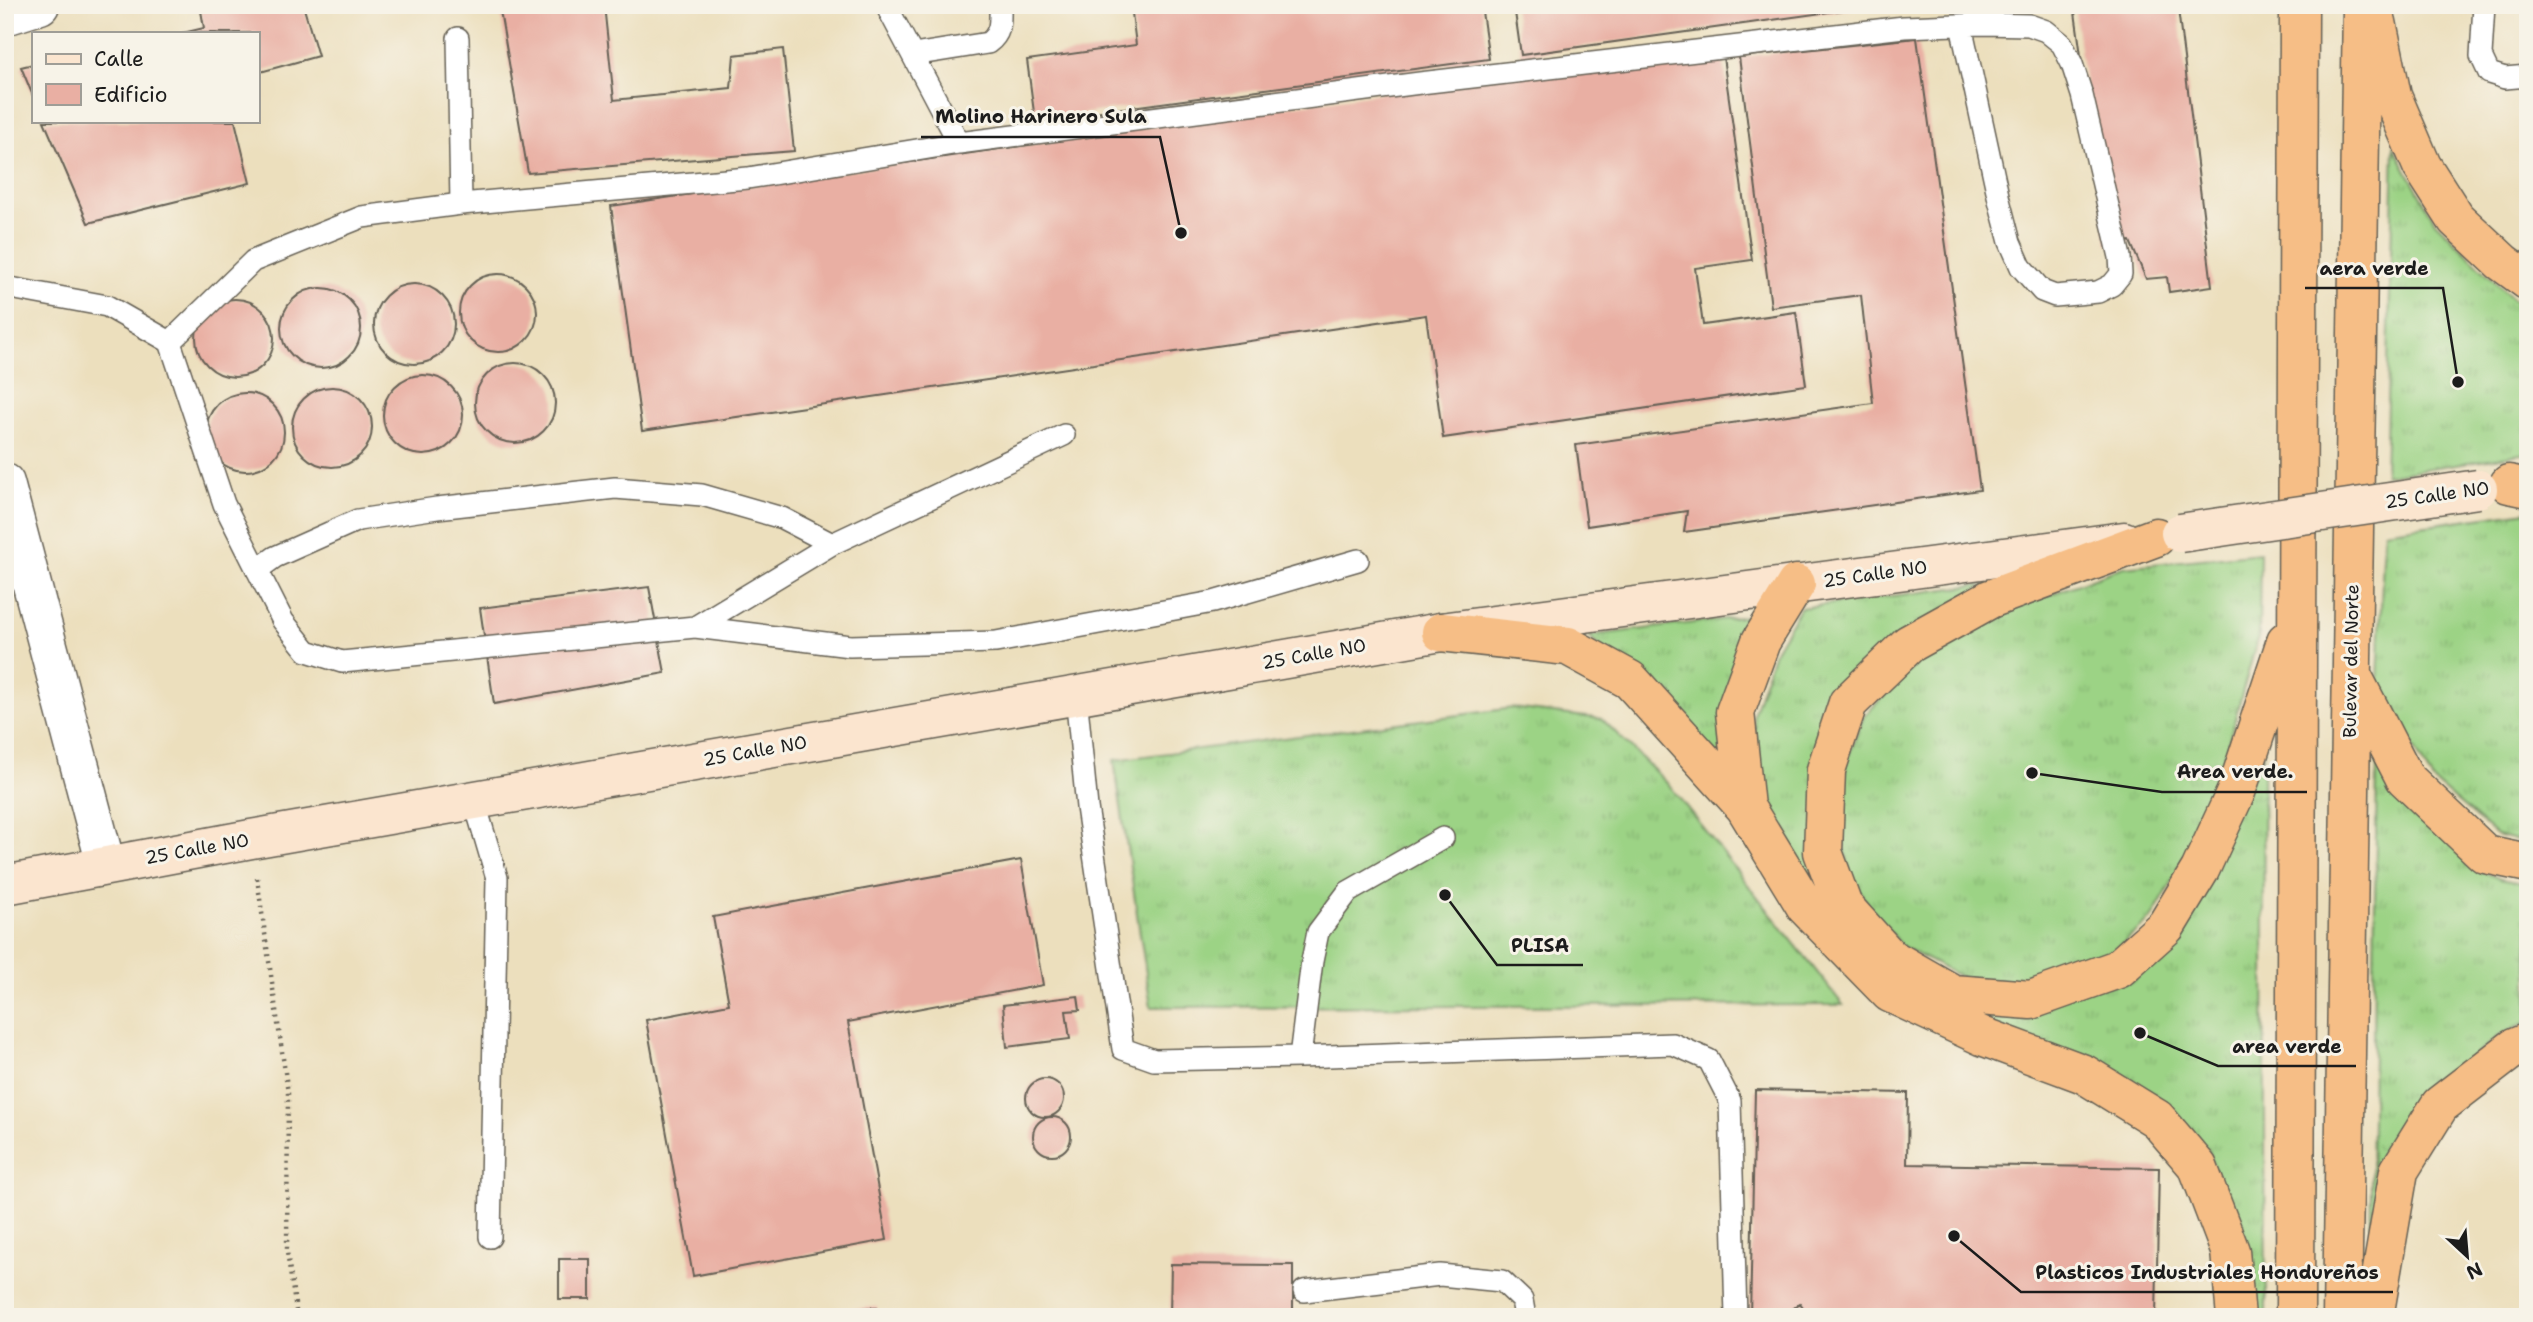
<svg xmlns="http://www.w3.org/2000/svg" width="2533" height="1322" font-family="'Shantell Sans',sans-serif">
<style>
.grass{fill:url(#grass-tufts);stroke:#5c7850;stroke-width:2}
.building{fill:#e9afa3}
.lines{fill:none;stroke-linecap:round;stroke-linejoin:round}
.service-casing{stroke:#656054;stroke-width:24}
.minor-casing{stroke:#656054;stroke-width:41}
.secondary-casing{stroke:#656054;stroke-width:41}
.trunk-casing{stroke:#656054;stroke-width:41}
.path{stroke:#656054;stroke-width:4.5;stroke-dasharray:2 5;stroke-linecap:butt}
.service{stroke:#fff;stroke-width:21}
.minor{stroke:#fff;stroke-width:38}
.secondary{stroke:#fbe5cf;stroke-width:38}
.trunk{stroke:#f6be86;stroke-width:38}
.secondary-bridge-casing{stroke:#656054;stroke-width:41;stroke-linecap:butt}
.secondary-bridge{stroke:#fbe5cf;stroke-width:38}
.labels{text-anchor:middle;stroke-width:6;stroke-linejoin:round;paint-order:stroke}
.street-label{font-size:18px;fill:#1c1c1c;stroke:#f7f3e8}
.leader{fill:none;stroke:#1c1c1c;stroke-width:2.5}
.callout-dot{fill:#1c1c1c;stroke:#f7f3e8;stroke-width:2.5}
.callout-label{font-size:19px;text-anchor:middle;font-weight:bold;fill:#1c1c1c;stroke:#f7f3e8;stroke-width:6;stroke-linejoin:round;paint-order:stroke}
</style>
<defs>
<pattern id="grass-tufts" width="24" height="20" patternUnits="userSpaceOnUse" patternTransform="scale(1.75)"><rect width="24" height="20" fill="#9cd385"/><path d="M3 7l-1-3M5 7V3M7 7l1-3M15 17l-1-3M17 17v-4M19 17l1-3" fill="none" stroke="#86b572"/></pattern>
</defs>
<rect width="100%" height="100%" fill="#f7f3e8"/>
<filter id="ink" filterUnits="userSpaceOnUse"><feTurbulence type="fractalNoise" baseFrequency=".0143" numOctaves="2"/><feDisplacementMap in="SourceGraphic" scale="14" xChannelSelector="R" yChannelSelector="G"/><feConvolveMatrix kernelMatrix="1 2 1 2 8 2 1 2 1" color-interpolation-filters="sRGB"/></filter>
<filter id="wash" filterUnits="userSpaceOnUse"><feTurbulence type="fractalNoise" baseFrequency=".00686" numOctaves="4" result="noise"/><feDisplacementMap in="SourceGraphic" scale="28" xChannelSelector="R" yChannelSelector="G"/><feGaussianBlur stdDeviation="1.57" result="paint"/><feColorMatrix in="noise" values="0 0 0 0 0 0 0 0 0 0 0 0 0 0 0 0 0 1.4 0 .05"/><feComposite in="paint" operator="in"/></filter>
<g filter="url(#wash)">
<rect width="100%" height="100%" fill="#ecdfbd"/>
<path class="grass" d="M2394,147L2435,222L2520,306L2528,310V453L2385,475Z
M2528,511V843L2496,835L2433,781L2378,684L2384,531Z
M2260,553L2259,634L2217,782L2183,863L2151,919L2109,955L2033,983L1963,978L1901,946L1868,904L1850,876L1842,831L1845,765L1864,716L1926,654L1997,615L2123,567Z
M1985,584L1852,676L1827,907L1764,806L1753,715L1774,652L1800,608Z
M1757,615L1724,761L1588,636Z
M1513,708L1602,719L1669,785L1843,1005L1151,1007L1114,760Z
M2263,755L2266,1317H2252L2209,1151L1962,1010L2133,981Z
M2377,765L2475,868L2500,879L2528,884V1022L2500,1035L2412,1106L2382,1157L2370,1258Z"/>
<g id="blocks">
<path class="building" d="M200,5H303L318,56L257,73V33H183L204,28Z
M499,5H604L614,100L731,88L734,55L783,49L794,151L528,173Z
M1131,5H1481L1489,59L1035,120L1027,60L1136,45Z
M1514,5H1864L1865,7L1521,55Z
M2074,5H2196L2178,9L2212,286L2169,292L2167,277L2146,279L2130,241L2107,244Z
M1917,38L1980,490L1684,532L1687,511L1587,526L1576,445L1873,403L1861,295L1771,307L1739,57Z
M1721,43L1752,260L1695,268L1703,325L1796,312L1806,385L1443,438L1426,315L642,431L611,206Z
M33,64V96L21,67Z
M44,121H235L250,183L88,223Z
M459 313a39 39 0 1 1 78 0a39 39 0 1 1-78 0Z
M374 324a40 40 0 1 1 80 0a40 40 0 1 1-80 0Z
M281 328a40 40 0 1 1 80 0a40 40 0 1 1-80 0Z
M196 338a39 39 0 1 1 78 0a39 39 0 1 1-78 0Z
M475 403a40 40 0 1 1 80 0a40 40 0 1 1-80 0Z
M383 415a40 40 0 1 1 80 0a40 40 0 1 1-80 0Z
M292 427a40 40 0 1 1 80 0a40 40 0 1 1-80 0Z
M206 432a39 39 0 1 1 78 0a39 39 0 1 1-78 0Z
M649,587L665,673L494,704L480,608Z
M1021,860L1043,985L848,1022L887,1240L693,1276L646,1020L729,1004L713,917Z
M1078,996L1080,1010L1066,1011L1070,1039L1007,1047L1003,1005Z
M1026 1098a19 19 0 1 1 38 0a19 19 0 1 1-38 0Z
M1755,1090L1908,1093L1907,1164L2159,1168L2156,1317H1810L1800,1303L1783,1317H1750Z
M1033 1136a19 19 0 1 1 38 0a19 19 0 1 1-38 0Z
M559,1259H590V1299H559Z
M1171,1264L1293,1265V1317H1170Z
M877,1307V1317H850V1309Z"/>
</g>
</g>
<g filter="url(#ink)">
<use href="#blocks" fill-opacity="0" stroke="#656054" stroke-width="2"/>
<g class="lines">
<defs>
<path id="service" d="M886,5L959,143
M2484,5L2481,56L2489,73L2505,78L2528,76
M458,38L461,204
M913,55L988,43C1002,33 1000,21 1000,5
M5,287L107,306L170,342L224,504L283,621L307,651L342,662L695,627L832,544L1064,435
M170,342L253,261L362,217L461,204L748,178L959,143L1420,83L1904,27L1982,24L2029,25L2046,31L2062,44L2072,64L2082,95L2120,257L2121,274L2112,285L2098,292L2055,296L2042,291L2021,267L2010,242L1999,200L1961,25
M257,570L275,557L358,520L437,508L615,488L702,495L782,518L832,544
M695,627L850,646L996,642L1213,602L1358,560
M1076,695L1087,807L1123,1049L1154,1060L1300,1057L1673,1044L1709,1060L1730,1101L1736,1317
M474,800L497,878L490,1237
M1300,1057L1312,961L1318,932L1348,892L1443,838
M1304,1291L1440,1275L1502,1281L1522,1300L1525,1317"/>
<path id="minor" d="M5,16L40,5
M5,483L106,865"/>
<path id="secondary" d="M5,885L251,839L1441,632L2124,541"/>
<path id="trunk" d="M2377,22L2392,96L2422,166L2456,219L2502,262L2528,281
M2509,484L2528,488
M2156,537L1990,599L1909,644L1848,703L1826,770L1823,852L1843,906L1890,958L1953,994L2031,1000L2118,969L2166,926L2200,870L2236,792L2286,641
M1441,632L1568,646L1630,680L1745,807L1806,907L1890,993L1982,1036L2084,1074L2157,1119L2198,1167L2230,1251L2236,1317
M2353,677L2405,778L2485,854L2528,863
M1745,807L1735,712L1761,641L1796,584
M2295,1317L2299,5
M2342,1317L2362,5
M2374,1317L2399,1171L2440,1105L2514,1048L2528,1042"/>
</defs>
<use href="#service" class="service-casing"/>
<use href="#minor" class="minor-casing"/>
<use href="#secondary" class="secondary-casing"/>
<use href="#trunk" class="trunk-casing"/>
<path class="path" d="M257,878L288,1093L287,1252L297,1317"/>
<use href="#service" class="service"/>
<use href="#minor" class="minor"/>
<use href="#secondary" class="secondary"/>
<use href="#trunk" class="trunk"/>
<defs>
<path id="secondary-bridge" d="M2180,533L2478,489"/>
</defs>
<use href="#secondary-bridge" class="secondary-bridge-casing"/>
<use href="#secondary-bridge" class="secondary-bridge"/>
</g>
</g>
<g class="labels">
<g class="street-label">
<text transform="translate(2437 495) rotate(-8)" y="6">25 Calle NO</text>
<text transform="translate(1875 574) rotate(-8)" y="6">25 Calle NO</text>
<text transform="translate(1314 654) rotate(-10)" y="6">25 Calle NO</text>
<text transform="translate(2351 661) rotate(-89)" y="6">Bulevar del Norte</text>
<text transform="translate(755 751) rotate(-10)" y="6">25 Calle NO</text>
<text transform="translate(197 849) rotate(-10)" y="6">25 Calle NO</text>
</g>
</g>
<path class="leader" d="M1181 233L1160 137H921M2458 382L2443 288H2305M2032 773L2162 792H2307M1445 895L1497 965H1583M2140 1033L2218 1066H2356M1954 1236L2021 1292H2393"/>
<g class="callout-dot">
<circle cx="1181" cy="233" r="7"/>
<circle cx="2458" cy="382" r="7"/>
<circle cx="2032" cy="773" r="7"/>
<circle cx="1445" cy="895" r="7"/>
<circle cx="2140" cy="1033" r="7"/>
<circle cx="1954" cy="1236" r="7"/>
</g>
<g class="callout-label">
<text x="1041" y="123">Molino Harinero Sula</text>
<text x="2374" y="275">aera verde</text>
<text x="2235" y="778">Area verde.</text>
<text x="1540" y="952">PLISA</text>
<text x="2287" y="1053">area verde</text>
<text x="2207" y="1279">Plasticos Industriales Hondureños</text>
</g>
<rect width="2533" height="1322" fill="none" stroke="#f7f3e8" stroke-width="28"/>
<rect x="32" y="32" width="228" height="91" fill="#f7f3e8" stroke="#9f9d96" stroke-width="2"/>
<rect x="46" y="54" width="35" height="10" fill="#fbe5cf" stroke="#9f9d96" stroke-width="2"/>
<text x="94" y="66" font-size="21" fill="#1c1c1c">Calle</text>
<rect x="46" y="84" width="35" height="21" fill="#e9afa3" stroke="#9f9d96" stroke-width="2"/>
<text x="94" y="102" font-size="21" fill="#1c1c1c">Edificio</text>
<g transform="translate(2467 1256) rotate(154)" stroke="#f7f3e8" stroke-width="5" paint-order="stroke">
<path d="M0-5L12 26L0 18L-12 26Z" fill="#1c1c1c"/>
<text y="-10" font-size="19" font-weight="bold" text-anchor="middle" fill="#1c1c1c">N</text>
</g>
</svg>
